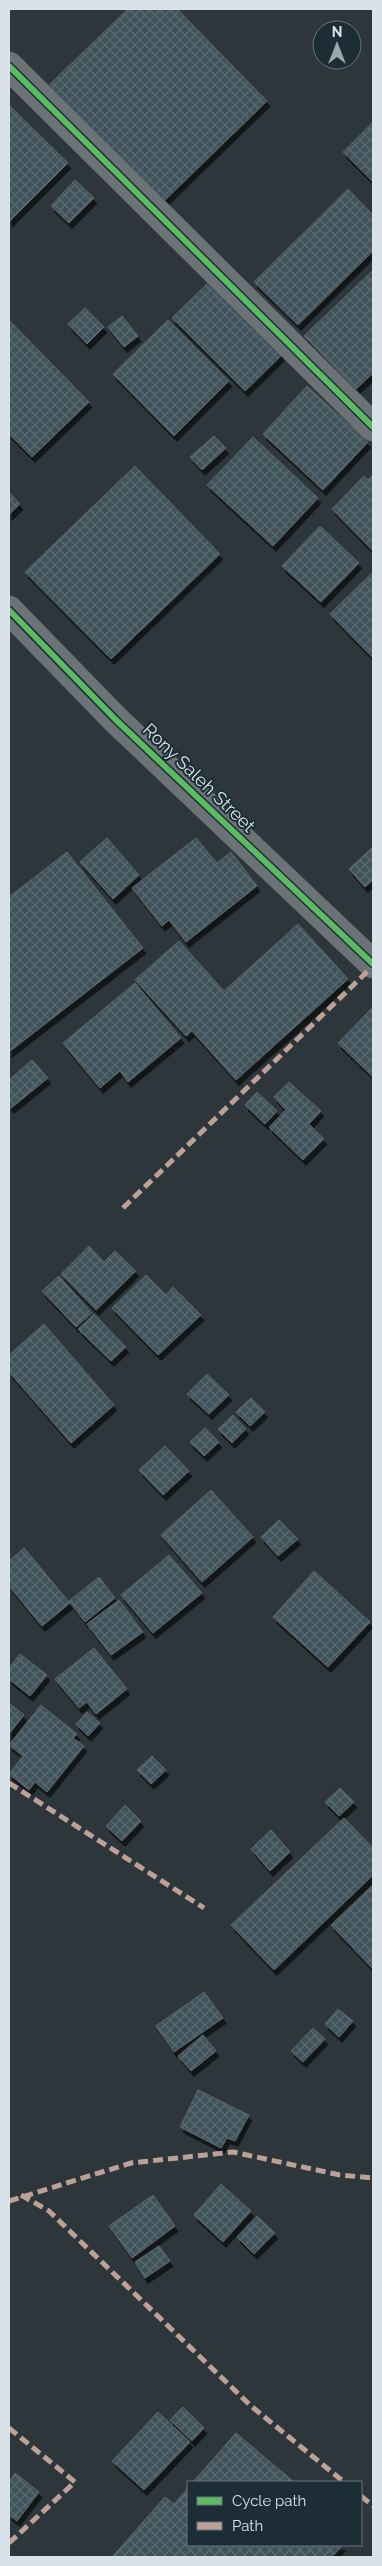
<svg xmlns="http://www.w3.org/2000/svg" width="382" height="2566" font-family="Raleway,sans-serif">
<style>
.building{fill:url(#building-cross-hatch);stroke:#5d6569;filter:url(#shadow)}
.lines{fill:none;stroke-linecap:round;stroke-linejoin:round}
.street-casing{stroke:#4d5558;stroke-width:29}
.secondary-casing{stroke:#4d5558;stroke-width:29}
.street{stroke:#6c7377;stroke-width:28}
.secondary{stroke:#6c7377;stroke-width:28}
.quiet{stroke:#bda197;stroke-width:5;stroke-dasharray:10 5;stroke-linecap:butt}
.cycleway-casing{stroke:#1d2d36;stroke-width:9}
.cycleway{stroke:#5cba63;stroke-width:6}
.labels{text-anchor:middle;stroke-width:4;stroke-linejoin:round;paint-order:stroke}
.street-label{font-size:18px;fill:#d8e2e8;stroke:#1d2d36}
</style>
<defs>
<pattern id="building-cross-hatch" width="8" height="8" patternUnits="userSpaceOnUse" patternTransform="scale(1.25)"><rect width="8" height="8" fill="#3f535a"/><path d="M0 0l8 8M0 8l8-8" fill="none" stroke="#5a6b72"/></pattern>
<filter id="shadow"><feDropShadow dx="3" dy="5.5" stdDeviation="0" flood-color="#0009"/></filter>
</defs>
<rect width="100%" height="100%" fill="#2d363a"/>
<path class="building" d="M128,9H177L267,101L162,203L48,86Z
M9,105L68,163L9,222Z
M373,122V182L343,152Z
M75,180L94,198L69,223L51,206Z
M348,189L373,215V251L298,325L254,282Z
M373,270V373L356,389L304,336Z
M209,282L282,355L245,391L172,318Z
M85,308L104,327L87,344L68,324Z
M122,316L138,336L124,347L108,327Z
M9,320L89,402L32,457L9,434Z
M168,320L229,381L174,436L113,374Z
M307,386L368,442L323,490L263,434Z
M214,436L226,448L202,470L190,457Z
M253,437L318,498L273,546L207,485Z
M135,466L220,554L111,659L25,572Z
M373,475V549L372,550L332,509L364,476L368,480Z
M9,492L20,504L9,515Z
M320,526L359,563L321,602L282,566Z
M373,572V658L330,614Z
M107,838L139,875L113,899L80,862Z
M196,838L217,863L231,852L257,886L186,942L169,920L162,926L132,888Z
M373,847V880L365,887L349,869Z
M67,852L143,948L9,1052V897Z
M298,924L348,979L236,1080L192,1031L186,1036L135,980L179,941L224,991Z
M135,983L181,1038L128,1082L120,1071L100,1088L63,1043Z
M373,1007V1077L338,1043Z
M32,1060L48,1078L11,1108L9,1106V1080Z
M289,1082L321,1111L309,1124L324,1139L303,1160L269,1127L286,1110L274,1097Z
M257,1092L277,1111L265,1124L245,1105Z
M89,1246L104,1262L115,1251L136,1271L96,1310L61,1274Z
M146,1275L166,1295L173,1287L201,1315L158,1355L112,1308Z
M59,1276L92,1313L76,1327L42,1291Z
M94,1314L126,1347L111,1361L78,1329Z
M44,1324L114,1405L71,1443L9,1372V1355Z
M207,1374L229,1395L209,1414L187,1394Z
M251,1398L265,1412L250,1426L236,1412Z
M233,1415L246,1429L232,1443L218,1429Z
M205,1428L219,1442L204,1456L190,1442Z
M165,1446L189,1471L163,1495L139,1470Z
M211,1490L253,1537L202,1582L161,1535Z
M279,1520L298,1539L278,1556L261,1537Z
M24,1548L70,1603L42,1626L9,1586V1561Z
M169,1555L202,1593L153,1633L121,1595Z
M314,1571L370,1622L328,1667L273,1617Z
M99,1577L115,1598L85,1622L69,1601Z
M119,1600L143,1632L111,1655L87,1624Z
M94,1648L127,1689L96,1714L87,1702L79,1708L55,1679Z
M20,1654L47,1675L30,1696L9,1679V1668Z
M9,1703L24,1715L9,1734Z
M41,1705L77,1734L73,1738L84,1746L47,1792L35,1782L29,1790L9,1774L23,1756L9,1745Z
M87,1712L100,1723L88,1736L76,1724Z
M152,1756L166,1770L151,1784L137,1770Z
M340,1788L354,1802L339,1816L325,1802Z
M125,1805L141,1821L122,1841L106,1826Z
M344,1818L373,1848V1875L274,1970L231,1925Z
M271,1830L290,1852L270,1871L251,1849Z
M373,1885V1969L331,1925Z
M204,1992L223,2018L174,2052L156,2026Z
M338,2009L353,2021L339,2037L325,2024Z
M313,2028L325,2039L303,2062L291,2051Z
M203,2035L216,2051L191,2071L178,2056Z
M198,2090L249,2115L235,2141L227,2138L221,2148L180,2127Z
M221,2184L251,2211L223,2242L194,2215Z
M153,2195L175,2226L132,2258L109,2226Z
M257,2216L275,2233L254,2254L237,2237Z
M159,2246L170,2261L145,2278L135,2262Z
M183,2407L204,2428L192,2441L170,2420Z
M158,2412L190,2442L144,2490L112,2461Z
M236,2433L294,2482H193Z
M15,2473L39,2492L17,2521L9,2515V2482Z
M188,2488V2545H343L332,2557H112L165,2497L174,2504Z"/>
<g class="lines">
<defs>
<path id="street" d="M9,66L373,427"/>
<path id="secondary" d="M9,610L115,719L373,964"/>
</defs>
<use href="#street" class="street-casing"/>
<use href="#secondary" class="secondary-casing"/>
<use href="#street" class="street"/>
<use href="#secondary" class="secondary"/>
<path class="quiet" d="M123,1208L373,966
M9,1783L204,1908
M21,2195L49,2211L251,2406L344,2482
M9,2201L131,2163L233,2152L340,2175L373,2178
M9,2428L75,2482L9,2543
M361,2496L373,2506"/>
<defs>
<path id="cycleway" d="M9,66L373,427
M9,610L115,719L373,964"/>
</defs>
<use href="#cycleway" class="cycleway-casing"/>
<use href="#cycleway" class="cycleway"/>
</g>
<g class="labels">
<g class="street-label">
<text transform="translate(199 778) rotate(44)" y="6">Rony Saleh Street</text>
</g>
</g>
<rect width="382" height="2566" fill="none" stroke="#d8e2e8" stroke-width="20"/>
<rect x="187" y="2481" width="175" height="65" fill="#1d2d36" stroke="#68757d"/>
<rect x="197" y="2497" width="25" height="8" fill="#5cba63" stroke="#68757d"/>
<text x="232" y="2506" font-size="15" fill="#d8e2e8">Cycle path</text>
<rect x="197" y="2522" width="25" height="8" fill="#bda197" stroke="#68757d"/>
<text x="232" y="2531" font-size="15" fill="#d8e2e8">Path</text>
<g transform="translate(337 45)"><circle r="24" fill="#1d2d36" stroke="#68757d"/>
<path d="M0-4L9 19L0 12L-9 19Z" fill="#9ca6ab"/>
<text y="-8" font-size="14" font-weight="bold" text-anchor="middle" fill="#d8e2e8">N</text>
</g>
</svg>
